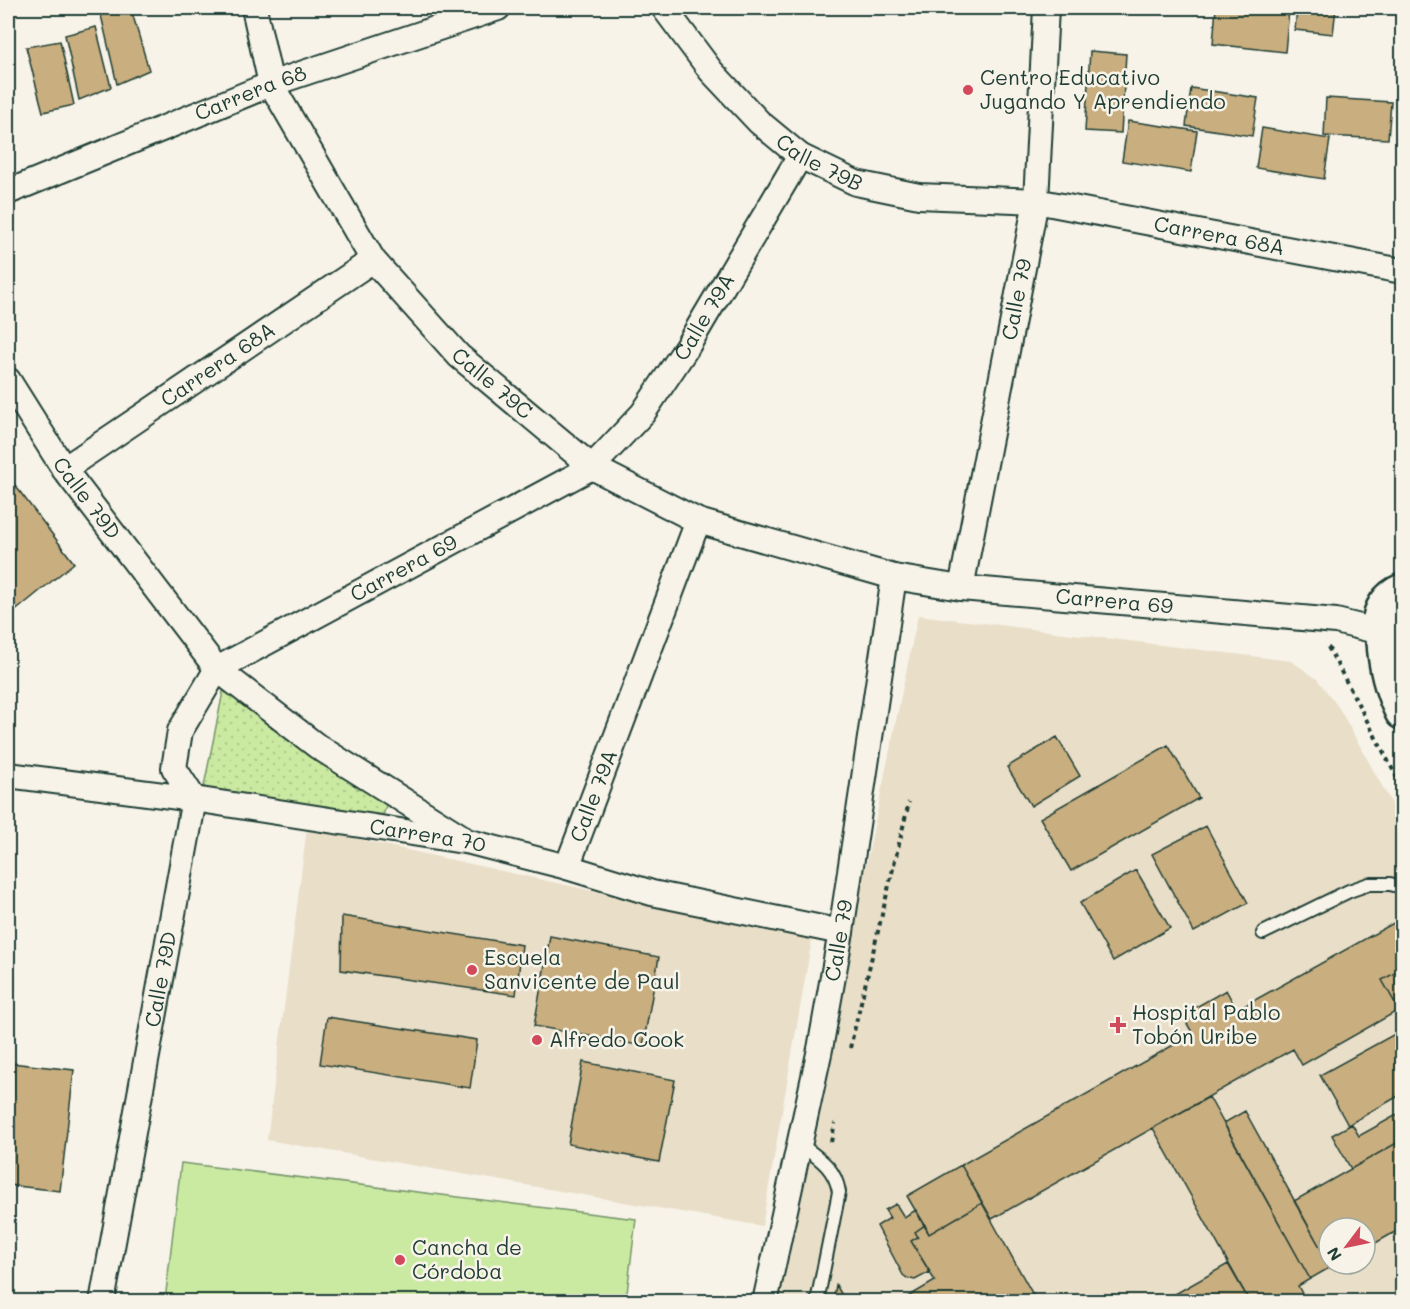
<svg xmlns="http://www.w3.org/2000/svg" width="1410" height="1309" font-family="Mali,sans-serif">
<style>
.built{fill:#e9dec8;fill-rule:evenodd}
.grass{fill:#cbeaa1;stroke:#75946a;stroke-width:1.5}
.park{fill:url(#park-dots);stroke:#75946a;stroke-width:1.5}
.building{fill:#c9ae7f;stroke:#1f3d34;stroke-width:1.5}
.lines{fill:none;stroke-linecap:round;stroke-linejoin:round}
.service-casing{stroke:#1f3d34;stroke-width:16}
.minor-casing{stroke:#1f3d34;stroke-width:28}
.secondary-casing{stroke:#1f3d34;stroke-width:38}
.path{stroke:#1f3d34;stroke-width:4;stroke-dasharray:4.5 4.5;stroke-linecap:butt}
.service{stroke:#f7f3e8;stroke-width:12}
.minor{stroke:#f7f3e8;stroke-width:24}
.secondary{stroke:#f7f3e8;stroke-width:33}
.poi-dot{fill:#d1495b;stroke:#f7f3e8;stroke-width:2}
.labels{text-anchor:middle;stroke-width:5;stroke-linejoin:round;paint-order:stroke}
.poi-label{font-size:21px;fill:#1f3d34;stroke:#f7f3e8;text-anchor:start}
.street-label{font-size:21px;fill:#1f3d34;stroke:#f7f3e8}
</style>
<defs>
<pattern id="park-dots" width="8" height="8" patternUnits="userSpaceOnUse" patternTransform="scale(1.5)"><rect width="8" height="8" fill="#cbeaa1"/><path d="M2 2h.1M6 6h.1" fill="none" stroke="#aeca8b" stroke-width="1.8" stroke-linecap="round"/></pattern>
</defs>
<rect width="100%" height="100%" fill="#f7f3e8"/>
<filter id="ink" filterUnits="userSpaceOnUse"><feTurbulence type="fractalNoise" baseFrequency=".0167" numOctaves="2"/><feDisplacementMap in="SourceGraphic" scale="12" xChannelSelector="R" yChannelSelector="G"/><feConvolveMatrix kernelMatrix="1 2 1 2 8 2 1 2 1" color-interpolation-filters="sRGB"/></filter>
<g filter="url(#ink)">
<path class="built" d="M918,615L1291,661L1317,679L1339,708L1402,822V1301L775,1302ZM1329,1228H1365V1264H1329Z
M307,828L812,939L762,1226L267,1140Z"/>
<path class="grass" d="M181,1163L636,1219L626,1301H165Z"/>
<path class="park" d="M224,687L388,799L382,819L203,791Z"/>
<path class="building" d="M108,8H121L123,12L131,9L149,70L117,84L100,11Z
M1216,8H1264L1289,10L1285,52L1213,44Z
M1297,8H1336L1333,34L1295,30Z
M96,27L111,87L79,100L65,35Z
M60,41L74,105L43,112L26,47Z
M1090,51L1126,54L1121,133L1085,131Z
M1191,88L1258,98L1252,136L1186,126Z
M1326,98L1391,102L1388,139L1324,136Z
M1128,121L1197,131L1191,172L1122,161Z
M1262,128L1330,139L1324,179L1256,168Z
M8,476L74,563L8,617Z
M1057,737L1080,776L1031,806L1007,767Z
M1168,745L1199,798L1071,871L1040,818Z
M1206,826L1248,903L1194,932L1152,854Z
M1136,870L1170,928L1113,961L1080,903Z
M342,916L522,945L516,995L341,970Z
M1399,920L1402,926V969L1382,980L1399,1010L1302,1065L1293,1049L992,1219L961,1165L1193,1034L1182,1015L1226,990L1237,1010Z
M550,936L659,957L643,1046L534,1026Z
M1402,969V1008L1399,1010L1382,980Z
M327,1017L477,1040L470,1088L320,1064Z
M1402,1030V1094L1348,1125L1320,1075Z
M583,1062L675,1080L659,1162L568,1144Z
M11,1063L74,1070L60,1191L8,1185V1091Z
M1209,1097L1310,1279L1298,1286L1305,1299L1301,1302H1250L1153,1128Z
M1245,1111L1331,1267L1310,1279L1224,1123Z
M1402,1112V1140L1351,1169L1332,1135L1352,1124L1359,1136Z
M1402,1140V1228L1365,1249V1228H1329V1263L1294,1201Z
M961,1165L982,1203L929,1234L907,1196Z
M982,1203L1037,1302H899L935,1281L911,1241L918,1237L915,1232L925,1225L929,1234Z
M896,1204L904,1217L916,1210L925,1225L915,1232L918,1237L911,1241L930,1272L915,1280L907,1278L903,1275L877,1226L890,1218L885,1210Z
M1228,1264L1250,1302H1161Z
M836,1285L846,1302H833Z"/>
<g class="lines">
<defs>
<path id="service" d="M1263,933L1349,891L1369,884H1390L1402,887
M801,1145C820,1159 835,1168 839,1192L817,1302"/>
<g id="minor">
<path id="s1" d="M254,8L271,84L373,260L459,356L592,467L698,521L894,577L961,588L1336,621L1380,632"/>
<path id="s2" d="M664,8L711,71L759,122L800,156L856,183L919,196L1036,201L1402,271"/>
<path id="s3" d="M8,192L271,84L498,8"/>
<path id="s4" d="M8,380L64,469L217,669L317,746L460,836"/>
<path id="s5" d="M64,469L373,260"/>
<path id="s6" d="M961,588L1036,201L1046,8"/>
<path id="s7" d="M8,775L194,799L470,842L567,867L652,893L841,932"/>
<path id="s8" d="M567,867L698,521"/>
<path id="s9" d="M102,1302L194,799L174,768L180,731L217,669L592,467L643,413L687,347L800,156"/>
<path id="s10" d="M765,1302L820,1049L841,932L894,577"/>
</g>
<path id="secondary" d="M1402,591C1373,603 1371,644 1402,655
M1384,640C1385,666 1391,689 1402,712"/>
</defs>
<use href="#service" class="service-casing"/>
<use href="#minor" class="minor-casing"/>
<use href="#secondary" class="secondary-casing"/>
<path class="path" d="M1328,647L1402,787
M850,1048L909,802
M831,1142L835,1123"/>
<use href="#service" class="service"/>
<use href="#minor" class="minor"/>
<use href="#secondary" class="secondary"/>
</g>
</g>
<g class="poi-dot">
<circle cx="968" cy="90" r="6"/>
<circle cx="472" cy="970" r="6"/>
<path d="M1115 1016h6v6h6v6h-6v6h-6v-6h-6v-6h6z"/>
<circle cx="537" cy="1040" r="6"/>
<circle cx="400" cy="1260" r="6"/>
</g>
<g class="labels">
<g class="poi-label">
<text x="980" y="85">Centro Educativo<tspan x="980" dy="24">Jugando Y Aprendiendo</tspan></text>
<text x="484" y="965">Escuela<tspan x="484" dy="24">Sanvicente de Paul</tspan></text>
<text x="1132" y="1020">Hospital Pablo<tspan x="1132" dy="24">Tobón Uribe</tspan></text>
<text x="549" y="1047">Alfredo Cook</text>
<text x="412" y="1255">Cancha de<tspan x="412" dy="24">Córdoba</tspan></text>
</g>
<g class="street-label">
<text dy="7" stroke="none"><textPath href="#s3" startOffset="262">Carrera 68</textPath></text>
<text dy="7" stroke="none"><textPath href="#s2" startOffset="222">Calle 79B</textPath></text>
<text dy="7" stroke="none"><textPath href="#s2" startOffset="632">Carrera 68A</textPath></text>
<text dy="7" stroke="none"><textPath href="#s6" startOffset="294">Calle 79</textPath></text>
<text dy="7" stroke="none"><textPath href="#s9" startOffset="1272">Calle 79A</textPath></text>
<text dy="7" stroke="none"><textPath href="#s5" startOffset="186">Carrera 68A</textPath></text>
<text dy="7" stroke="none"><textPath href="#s1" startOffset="453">Calle 79C</textPath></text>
<text dy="7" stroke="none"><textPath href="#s4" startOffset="142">Calle 79D</textPath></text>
<text dy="7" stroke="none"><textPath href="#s9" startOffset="870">Carrera 69</textPath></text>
<text dy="7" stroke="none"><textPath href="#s1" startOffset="1128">Carrera 69</textPath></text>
<text dy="7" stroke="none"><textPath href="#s8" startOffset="76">Calle 79A</textPath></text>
<text dy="7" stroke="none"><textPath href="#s7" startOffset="424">Carrera 70</textPath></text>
<text dy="7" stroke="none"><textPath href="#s10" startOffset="369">Calle 79</textPath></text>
<text dy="7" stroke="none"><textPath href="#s9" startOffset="328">Calle 79D</textPath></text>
</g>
</g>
<rect width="1410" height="1309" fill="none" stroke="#f7f3e8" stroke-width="30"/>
<rect x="15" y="15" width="1380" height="1279" fill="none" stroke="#1f3d34" stroke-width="2" filter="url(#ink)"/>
<g transform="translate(1347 1246) rotate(238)"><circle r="28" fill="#f7f3e8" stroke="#a1aaa0" stroke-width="1.5"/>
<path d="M0-4.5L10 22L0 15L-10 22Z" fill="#d1495b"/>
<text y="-9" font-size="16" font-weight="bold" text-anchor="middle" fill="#1f3d34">N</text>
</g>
</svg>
